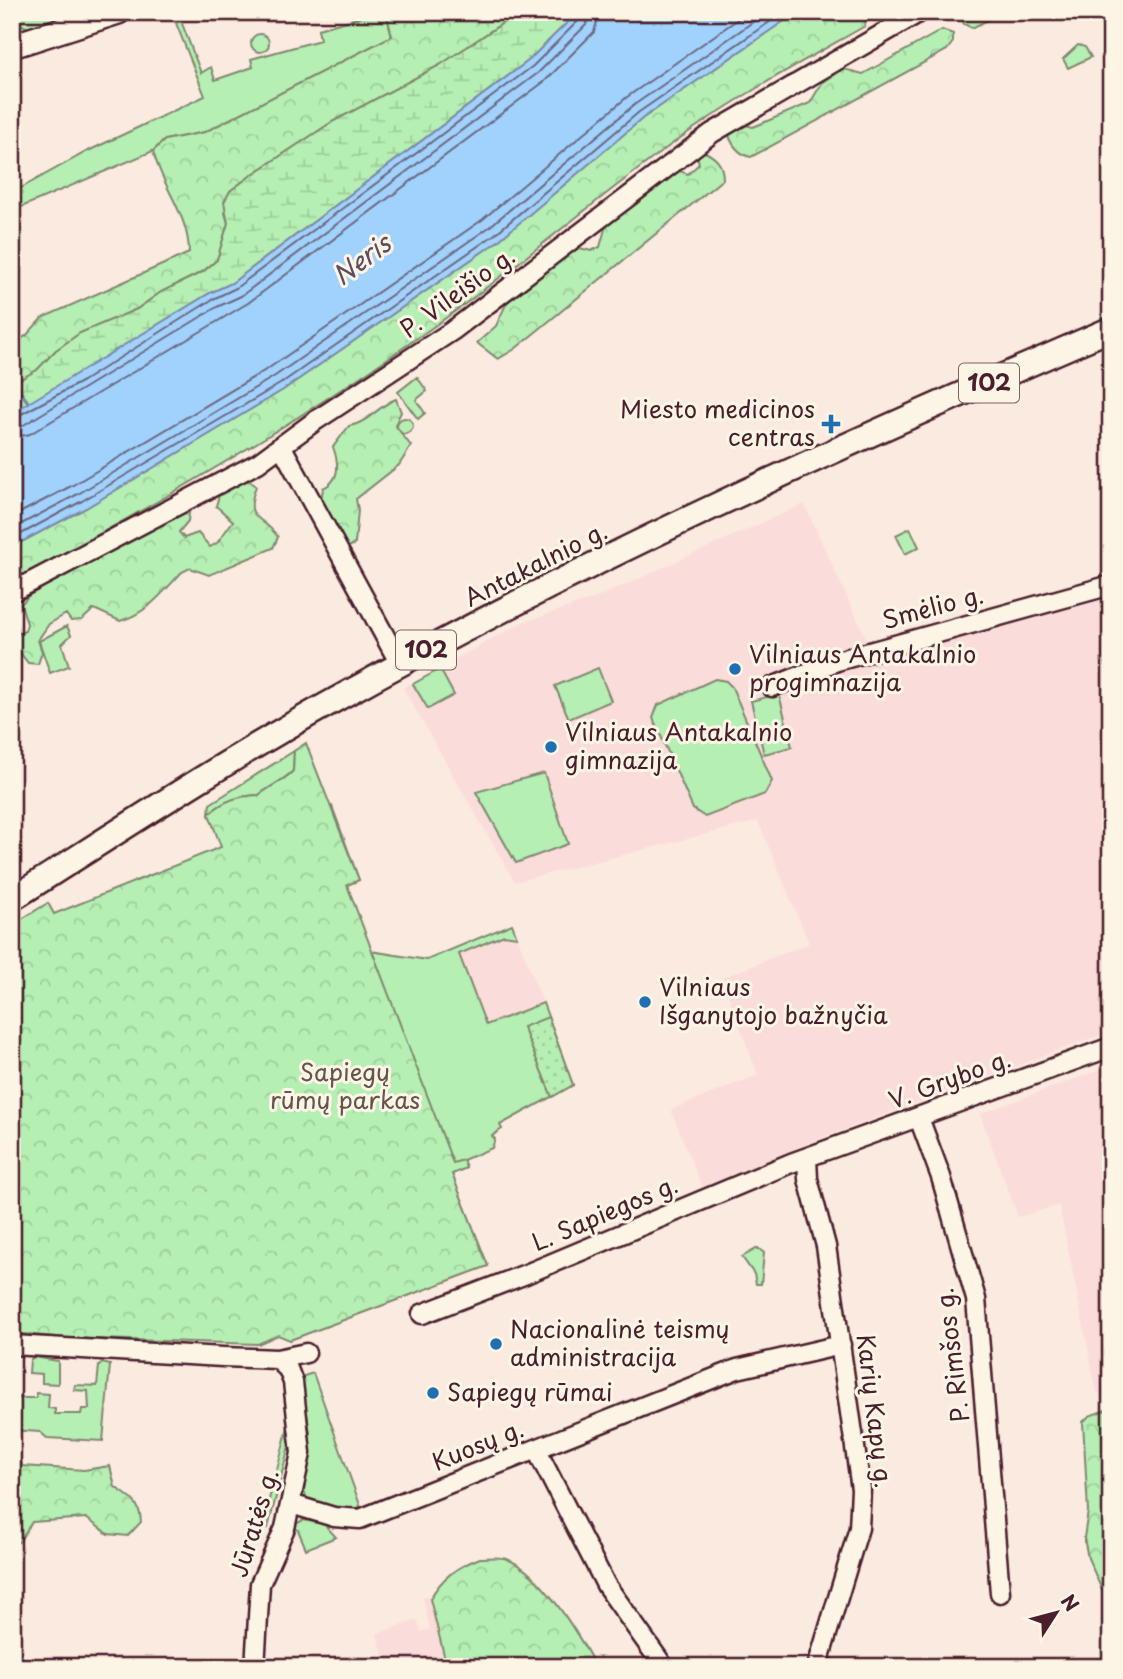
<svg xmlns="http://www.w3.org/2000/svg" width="1123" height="1679" font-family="'Playpen Sans',sans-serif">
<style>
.built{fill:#fadcdb}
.green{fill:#b5efb3;stroke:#80876f;stroke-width:2}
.forest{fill:url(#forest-crowns);stroke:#80876f;stroke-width:2}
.wetland{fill:url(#wetland-marsh);stroke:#80876f;stroke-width:2}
.garden{fill:url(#garden-dots);stroke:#80876f;stroke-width:2}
.water{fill:#a0d2fd;stroke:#7e8aa9;stroke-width:2}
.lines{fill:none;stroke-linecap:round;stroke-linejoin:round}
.shore{stroke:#6c677f;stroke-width:2}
.stream{stroke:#7e8aa9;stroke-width:3.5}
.minor-casing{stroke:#4a1f2b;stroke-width:23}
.major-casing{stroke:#4a1f2b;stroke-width:28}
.minor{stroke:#fcf5e5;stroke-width:18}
.major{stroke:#fcf5e5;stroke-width:23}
.poi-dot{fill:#1f6fb2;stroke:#fcf5e5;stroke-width:2.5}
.labels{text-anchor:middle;stroke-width:6;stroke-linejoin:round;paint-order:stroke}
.shield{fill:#fcf5e5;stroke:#7f5f63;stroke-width:2}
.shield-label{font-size:23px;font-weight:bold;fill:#4a1f2b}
.street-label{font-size:24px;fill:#4a1f2b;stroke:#fcf5e5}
.poi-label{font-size:24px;fill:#4a1f2b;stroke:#fcf5e5;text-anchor:start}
.park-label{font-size:24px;fill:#65534d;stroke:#fcf5e5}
.water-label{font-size:26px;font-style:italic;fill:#604c60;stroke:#fcf5e5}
</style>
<defs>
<pattern id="forest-crowns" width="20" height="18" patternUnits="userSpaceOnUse" patternTransform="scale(1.75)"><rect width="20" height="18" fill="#b5efb3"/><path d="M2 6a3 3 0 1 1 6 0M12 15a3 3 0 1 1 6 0" fill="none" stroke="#9dcc9a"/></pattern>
<pattern id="wetland-marsh" width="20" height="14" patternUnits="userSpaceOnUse" patternTransform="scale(1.75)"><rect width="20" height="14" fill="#b5efb3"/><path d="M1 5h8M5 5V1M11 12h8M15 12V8" fill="none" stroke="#9dcc9a"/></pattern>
<pattern id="garden-dots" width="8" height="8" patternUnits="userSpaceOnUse" patternTransform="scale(1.75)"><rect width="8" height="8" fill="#b5efb3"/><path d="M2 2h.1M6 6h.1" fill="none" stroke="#9dcc9a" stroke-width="1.8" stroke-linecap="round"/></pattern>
</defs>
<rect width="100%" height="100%" fill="#fbeae0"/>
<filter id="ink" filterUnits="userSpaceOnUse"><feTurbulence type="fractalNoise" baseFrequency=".0143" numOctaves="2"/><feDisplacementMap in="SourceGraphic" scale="14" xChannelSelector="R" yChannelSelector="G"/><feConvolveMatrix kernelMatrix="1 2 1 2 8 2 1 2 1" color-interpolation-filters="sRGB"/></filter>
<g filter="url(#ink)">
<path class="built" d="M804,504L876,660L1111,598V1031L811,1142L702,1187L671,1110L758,1075L722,978L809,943L758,821L515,882L403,688L519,624L596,598Z
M504,935L517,937L543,1003L486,1026L459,954Z
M1111,1066V1400L1097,1392L1059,1205L1018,1217L980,1114Z
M540,1585L596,1667H387L377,1634L417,1620L421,1632L430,1629L423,1598L445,1588Z"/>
<path class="green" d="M31,12H74L28,28L22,25L12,28V17Z
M365,12H386L392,36L205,132L165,140L153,151L12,211V193L86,152L205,96L176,23L181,21L201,73L211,67L215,80L253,67L251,59L320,40L318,29L365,16Z
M958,12H1003L972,28L964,24Z
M251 43a9 9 0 1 1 18 0a9 9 0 1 1-18 0Z
M1078,45L1085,47L1091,57L1068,68L1063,59Z
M417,377L427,391L416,400L425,413L418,419L398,392Z
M12,380H19L20,395L17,411L12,413Z
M397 426a8 8 0 1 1 16 0a8 8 0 1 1-16 0Z
M910,528L919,547L905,554L896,535Z
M67,626L71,635L62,644L69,666L50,673L39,641Z
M598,668L611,701L569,719L555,686Z
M440,669L454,695L428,709L413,684Z
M715,679L726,681L732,687L772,781L765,794L705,817L693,809L653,718L658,705Z
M779,694L792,747L764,754L751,701Z
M294,751L293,771C283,781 270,786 259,795C239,796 224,800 209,814L210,804Z
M544,773L568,844L516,863L476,792Z
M332,806L359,880L347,885L371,951L427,960L512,924L517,937L504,935L459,954L486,1025L543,1003L573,1085L500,1125L502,1129L492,1136L495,1139L492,1148L463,1160L466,1168L452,1174L488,1266L290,1340L135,881Z
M758,1248L764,1253L761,1284H756L754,1274L742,1257Z
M34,1357L58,1361V1384L42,1383V1374L29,1373L30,1360Z
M102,1363L110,1365L103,1441L47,1438L40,1432L12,1430V1398H36V1393L49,1394L48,1408L55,1409V1414H81L82,1409H89L88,1391L74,1390L75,1385L97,1386L99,1366Z
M313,1373L360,1505L354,1512L308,1500L304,1492L310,1433L301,1377Z
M287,1431L290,1442L268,1528L262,1526Z
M303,1520L324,1524L336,1537L306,1549L298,1530L292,1526Z"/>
<path class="forest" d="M386,12H519L440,65L332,122L253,174L230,191L225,213L228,223L217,260L202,272L161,292L137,309L56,350L37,370L19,380H12V343L26,336L42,318L189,253C189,215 162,187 153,151L165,140L205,132L392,36Z
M797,12H867L865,26C807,59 748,91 693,129C611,186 535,253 454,312C314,413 165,501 12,581V547L86,508L283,390L498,241L643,118Z
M942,30L953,34V42L947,50L751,157C739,155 730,143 728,131L738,123L753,127L810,103L822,83L844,69L863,74Z
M703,151C716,157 723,164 723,179L515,349L498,359L477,343L496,326L507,302L567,252L580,248L591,251L600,247L608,218L666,174L680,171L688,174L699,164L697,154Z
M396,399L401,412L395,425L411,446L399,465L356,499L358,510L355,544L346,548L321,501L323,488C341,480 339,463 333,447L349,426C367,424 379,405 396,399Z
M240,480L250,481L256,486C243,522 262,514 278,537L273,548L209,575L190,568L182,572C163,592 148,613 120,621L94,609L82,620L71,621L66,614L49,624L38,640L42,652L38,664L28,663L15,646L12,636L25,631L27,624L21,604L31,593L179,511L189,513L188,521L179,532L184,538L198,533L210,547L217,543L233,521L216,506L220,492Z
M306,743L359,880L347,885L453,1163L463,1160L466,1168L452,1174L488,1266L290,1340L278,1335L258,1344L66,1338L12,1333V925L48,903L54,914L221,847L209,814C224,800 239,796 259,795C270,786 284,781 293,771L294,751Z
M1111,1408V1667H1106L1105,1597L1088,1558L1084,1538L1088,1511L1083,1422L1089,1416Z
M12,1460H21L22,1466L84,1470L110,1466L115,1487C131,1498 140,1502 141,1522L128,1536L108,1534L86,1518L32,1522L19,1542L12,1545Z
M480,1558C488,1558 499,1556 507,1559C542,1573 578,1634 596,1667H447L430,1599C442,1577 457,1567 480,1558Z"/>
<path class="wetland" d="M519,12H578L528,61L232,283L210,293L17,411L20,395L19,380L37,370L56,350L80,333L137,309L161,292L203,272L217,260L228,223L224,202L230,191L253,174L332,122L440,65Z"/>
<path class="garden" d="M548,1017L573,1085L552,1097L523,1027Z"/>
<path class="water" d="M578,12H797L643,118L498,241L283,390L86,508L12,547V413L210,293L232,283L528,61Z"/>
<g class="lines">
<path class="shore" d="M12,419L83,381L213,299L236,288L533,66L579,20L581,12
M12,428L22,426L217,307L241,296L538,73L586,25L590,12
M12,438L30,434L248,303L545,81L594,32L600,12
M12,517L73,485L269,368L482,220L627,97L748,12
M12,529L78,494L275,376L488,228L634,105L767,12
M12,539L82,501L280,384L494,235L639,112L784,12"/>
<path class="stream" d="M19,390L28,402"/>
<defs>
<path id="minor" d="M282,447L400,664
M12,592L258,463L315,421L452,331L712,133L920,12
M772,687L837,661L1111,585
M919,1118L941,1177L976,1299L1000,1593
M807,1159L808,1179L826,1246L861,1489L859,1528L817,1667
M422,1314L526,1274L791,1163L1111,1047
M12,1345L223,1357L277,1359L306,1353
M536,1449L606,1585L664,1667
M291,1504L334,1517L360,1519L737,1369L841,1345
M255,1667L260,1584L285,1528L301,1453L293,1382L288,1369L277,1359"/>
<path id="major" d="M12,46L118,12
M12,899C119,831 225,761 335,700C585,560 848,442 1111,329"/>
</defs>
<use href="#minor" class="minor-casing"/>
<use href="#major" class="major-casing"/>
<use href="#minor" class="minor"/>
<use href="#major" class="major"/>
</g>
</g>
<g class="poi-dot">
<path d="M827.5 413.5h7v7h7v7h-7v7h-7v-7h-7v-7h7z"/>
<circle cx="735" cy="669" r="7"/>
<circle cx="551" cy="747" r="7"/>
<circle cx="645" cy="1002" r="7"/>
<circle cx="496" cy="1344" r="7"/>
<circle cx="433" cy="1393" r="7"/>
</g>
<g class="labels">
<g class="shield">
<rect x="959" y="363.5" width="60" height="39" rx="5"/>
<rect x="396" y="630.5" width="60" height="39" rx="5"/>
</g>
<g class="shield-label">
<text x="989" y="391">102</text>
<text x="426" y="658">102</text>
</g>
<g class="street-label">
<text transform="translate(458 293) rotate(-36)" y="8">P. Vileišio g.</text>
<text transform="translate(536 565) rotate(-27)" y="8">Antakalnio g.</text>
<text transform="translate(933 608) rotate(-15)" y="8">Smėlio g.</text>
<text transform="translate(950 1080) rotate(-20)" y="8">V. Grybo g.</text>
<text transform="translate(605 1214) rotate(-23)" y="8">L. Sapiegos g.</text>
<text transform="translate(953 1355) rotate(-97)" y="8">P. Rimšos g.</text>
<text transform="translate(874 1411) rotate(83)" y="8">Karių Kapų g.</text>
<text transform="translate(478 1446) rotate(-22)" y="8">Kuosų g.</text>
<text transform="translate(255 1523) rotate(-73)" y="8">Jūratės g.</text>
</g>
<g class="poi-label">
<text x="815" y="418" text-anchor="end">Miesto medicinos<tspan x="815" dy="28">centras</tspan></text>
<text x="749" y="663">Vilniaus Antakalnio<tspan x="749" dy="28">progimnazija</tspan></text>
<text x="565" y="741">Vilniaus Antakalnio<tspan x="565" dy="28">gimnazija</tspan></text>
<text x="659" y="996">Vilniaus<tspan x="659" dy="28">Išganytojo bažnyčia</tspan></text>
<text x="510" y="1338">Nacionalinė teismų<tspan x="510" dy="28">administracija</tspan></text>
<text x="447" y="1401">Sapiegų rūmai</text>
</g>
<g class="park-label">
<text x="345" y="1081">Sapiegų<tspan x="345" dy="28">rūmų parkas</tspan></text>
</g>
<g class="water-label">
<text transform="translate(362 260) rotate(-37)" y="9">Neris</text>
</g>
</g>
<rect width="1123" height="1679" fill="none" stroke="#fcf5e5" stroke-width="42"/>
<rect x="21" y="21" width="1081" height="1637" fill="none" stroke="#4a1f2b" stroke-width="2.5" filter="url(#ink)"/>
<g transform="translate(1056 1613) rotate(54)" stroke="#fcf5e5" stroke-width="5" paint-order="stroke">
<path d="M0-5L12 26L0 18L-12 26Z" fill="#4a1f2b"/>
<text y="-10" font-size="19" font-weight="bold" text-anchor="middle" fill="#4a1f2b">N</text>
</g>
</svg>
